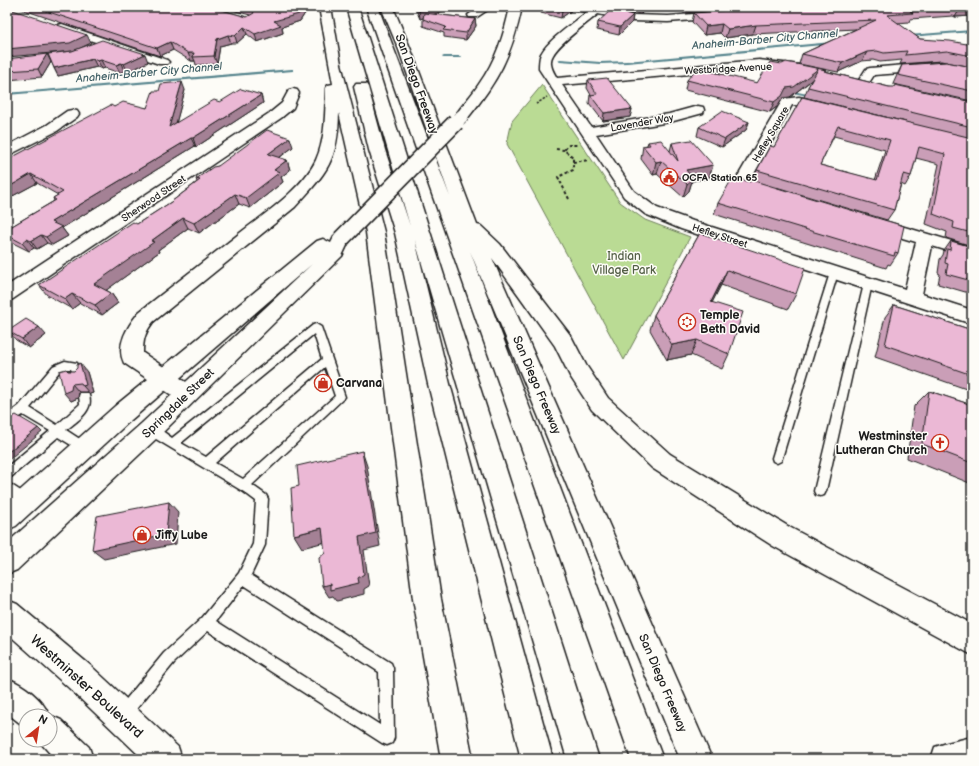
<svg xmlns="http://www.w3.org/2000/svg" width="979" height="766" font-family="'Balsamiq Sans',sans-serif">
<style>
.green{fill:#badb94;stroke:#6b7c58}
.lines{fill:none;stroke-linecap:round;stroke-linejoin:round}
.stream{fill:#53828b;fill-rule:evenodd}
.lane-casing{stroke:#1c1c1c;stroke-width:3}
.street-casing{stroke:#1c1c1c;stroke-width:3}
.secondary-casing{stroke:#1c1c1c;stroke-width:3}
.primary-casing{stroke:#1c1c1c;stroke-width:3}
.highway-casing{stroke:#1c1c1c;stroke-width:3}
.path-far1{stroke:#1c1c1c;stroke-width:1.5;stroke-dasharray:2.5 1.5;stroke-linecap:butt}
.path{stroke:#1c1c1c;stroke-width:2;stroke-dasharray:3 2.5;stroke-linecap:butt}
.lane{fill:#fdfcf7;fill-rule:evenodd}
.street{fill:#fdfcf7;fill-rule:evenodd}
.secondary{fill:#fdfcf7;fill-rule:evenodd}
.primary{fill:#fdfcf7;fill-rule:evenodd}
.highway{fill:#fdfcf7;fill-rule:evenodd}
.secondary-bridge-far1-casing{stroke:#1c1c1c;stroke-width:14;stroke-linecap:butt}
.secondary-bridge-casing{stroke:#1c1c1c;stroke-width:19;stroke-linecap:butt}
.secondary-bridge-far1{stroke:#fdfcf7;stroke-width:13}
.secondary-bridge{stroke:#fdfcf7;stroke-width:16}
.wall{fill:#ca9eb7;stroke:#1c1c1c;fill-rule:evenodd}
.shaded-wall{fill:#a48195;stroke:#1c1c1c}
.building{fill:#ebb8d5;stroke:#1c1c1c;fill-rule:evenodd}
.labels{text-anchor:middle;stroke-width:3;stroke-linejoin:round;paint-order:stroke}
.far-street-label{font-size:10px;fill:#1c1c1c;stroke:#fdfcf7}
.far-poi-label{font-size:10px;font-weight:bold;fill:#1c1c1c;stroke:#fdfcf7;text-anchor:start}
.far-water-label{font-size:11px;font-style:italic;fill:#416066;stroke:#fdfcf7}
.street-label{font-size:12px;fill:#1c1c1c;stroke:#fdfcf7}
.park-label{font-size:12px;fill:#535f46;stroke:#fdfcf7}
.poi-label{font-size:12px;font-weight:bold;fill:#1c1c1c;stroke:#fdfcf7;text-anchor:start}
.near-street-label{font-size:14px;fill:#1c1c1c;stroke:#fdfcf7}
</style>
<rect width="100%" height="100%" fill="#fdfcf7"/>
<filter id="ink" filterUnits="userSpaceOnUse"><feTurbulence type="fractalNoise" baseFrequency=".025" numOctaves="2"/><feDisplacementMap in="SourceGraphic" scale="8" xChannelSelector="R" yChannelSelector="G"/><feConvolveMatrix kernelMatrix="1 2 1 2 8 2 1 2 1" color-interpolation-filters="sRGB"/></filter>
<g filter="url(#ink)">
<path class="green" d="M542,85L620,202L645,220L690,237L624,360L507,144L512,121Z"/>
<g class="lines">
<path class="stream" d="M972,30V32L909,37L907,36L909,35Z
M832,42L834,43L833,44L627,63L600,64L560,61L558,60L560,59L600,62L627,61Z
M444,56H460L462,57L460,58H443L442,57Z
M292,69H293V71L7,95V93Z
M788,90L812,95L814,96L812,97L789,92H788Z"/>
<defs>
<path id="lane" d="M834,270L838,273L782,458L781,461L777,463L773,461L772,458L830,273Z
M868,281L872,284L826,491L824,495L820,496L816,495L814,491L864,284Z
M316,324L321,327L345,397L252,485L266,495L268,499L265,545L251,575L391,663L393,668L394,738L392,743L387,745L382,743L208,631L174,663L128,719L123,721L118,719L116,714L118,709L164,653L202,618L239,573L253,544L256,501L244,492L146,433L145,430L146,427C155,424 165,433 172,438L313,325ZM314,334L322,359L206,457L181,443ZM325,367L335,396L243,479L215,463ZM244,585L379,672L380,725L216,621Z
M65,361L77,363L83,375L81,378H75L71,369H66L59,372L30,408L57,425L80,404L79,396L80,393H88C96,410 77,421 66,430L89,445L90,448L89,451L85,453L81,451L58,437L11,477L7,479V467L50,431L23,415L7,425V415L19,406L53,366Z
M7,482L30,497L32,501L30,505L26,506L7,494Z"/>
<path id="street" d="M479,7H492L477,17H469L468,15Z
M572,7H605L604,9L633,15L668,16L720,12L725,15L720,18L668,22L633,21L598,14C586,24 560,42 553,55C548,63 553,71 557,78L759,60L800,65L802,68L800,71L796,72L759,68L562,85L591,127L669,114L698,106L703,107L704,110L703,113L670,122L596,134L634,191L657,208L693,221L905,289L916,242L872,229L870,225L872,221L878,220L884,221L972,247V258L932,246L922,294L972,310V324L681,229L645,214L624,197L539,69C539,64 539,58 541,54C549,39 574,23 587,12L573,9Z
M62,24L167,60L169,62L167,64H159L58,29L57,27L58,25Z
M941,62L972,68V76L941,70L874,75L867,86H859L857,83L866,69L870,68Z
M293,89L297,90L299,93L293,108L281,118L13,299L7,301V286L271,112L282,103L289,90Z
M799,97L831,105L832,108L831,111C818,114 805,104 792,105L750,181L768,187L771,190L768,193L763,195L736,186L734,183L783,99Z
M72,110L77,111L79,114L77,117L57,131L7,156V146L47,125L67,111Z"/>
<path id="secondary" d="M510,7H522C512,55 498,81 467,119L462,120L457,119L455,116C462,105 472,95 479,84C496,60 504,35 510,7Z
M341,233L347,235L350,239L342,256L158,437L17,570L7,574V543L142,423L312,264L131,420L16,526L7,530V502L115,406L317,241L323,239L331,243L335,235Z"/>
<path id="primary" d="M7,600L17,604L91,666L178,747L182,759H143L69,688L7,633Z
M7,678C24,685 42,698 49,715L61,720L89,747L93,759H55L38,740H50V716H26V728L7,713Z"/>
<path id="highway" d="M319,7H331L341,64L384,232L441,599L473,759H441L413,599L366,232L339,113C338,161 327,172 295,207L153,322C145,332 143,340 143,353L195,388L198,394L195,400L187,403L179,400L124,363C115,345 128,326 139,312C171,287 203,262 235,237C260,217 302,190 316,160C326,138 325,112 326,88L328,85L333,84Z
M346,7H358L599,759H567L415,240L450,384L553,759H521L428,384L395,233L369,150L354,87L356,84H366L368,87L385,150L410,226Z
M366,7H378L450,197L399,50L381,7H393L411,50L477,225L481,226L500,244L571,336L586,365L608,398L670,454L791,528L972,624V655L773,546L652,468L592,410L570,376L555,346L492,258L712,759H680L470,251L663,759H631Z
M972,737V759H931L935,747L947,743Z"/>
</defs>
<use href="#lane" class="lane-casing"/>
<use href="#street" class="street-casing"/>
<use href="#secondary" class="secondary-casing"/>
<use href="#primary" class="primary-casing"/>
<use href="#highway" class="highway-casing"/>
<path class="path-far1" d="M536,104L547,97"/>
<path class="path" d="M556,149L564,150
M573,162L589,160
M569,199L558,177L573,170V157L564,150L569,145H578"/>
<use href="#lane" class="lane"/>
<use href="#street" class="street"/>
<use href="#secondary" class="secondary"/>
<use href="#primary" class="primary"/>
<use href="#highway" class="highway"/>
<defs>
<path id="secondary-bridge-far1" d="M455,123L462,116"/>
<path id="secondary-bridge" d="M341,239L456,122"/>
</defs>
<use href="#secondary-bridge-far1" class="secondary-bridge-far1-casing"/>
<use href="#secondary-bridge" class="secondary-bridge-casing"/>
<use href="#secondary-bridge-far1" class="secondary-bridge-far1"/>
<use href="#secondary-bridge" class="secondary-bridge"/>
</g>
<path class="wall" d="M15,7H211L247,17L250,15L221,7H309L300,21L282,27L283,33L257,42L247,34L237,43H231L220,46L217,64L196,65L195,61H191L173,50L160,56Z
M416,7H455L433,14L475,19L476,26L466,40L444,37V33L423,26V17L420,19L417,12Z
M541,7H572V10L561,18L541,13Z
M619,7H648L641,14L618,10Z
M679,7H761L684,13Z
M972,7V16L955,17L953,16L910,19L909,22L897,23L920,39L972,45V67L941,61L900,64L902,60L880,62L873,60L862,61L838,72L799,64L802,54L856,29L753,34L725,38L720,33L704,35L692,22L694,13Z
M633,15L632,22L619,35L597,30L598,22Z
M48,54L148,62L128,72L124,71L120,73L105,68L102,69L97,67L58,76L54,68Z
M7,59L51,62L42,77L7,80Z
M902,65L972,67V101L893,84L897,75Z
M825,71L889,87L972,102V246L946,238L947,232L926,224L939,164L916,158L911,176L905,186L901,184L894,210L887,220L776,187L898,253L890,265L888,264L886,268L714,214L718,203L753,180L757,170L774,147L802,97L906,122L804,97L808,87L812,80L790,97L783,98L778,106L770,112L685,90L687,80L757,83ZM834,136L885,150L875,180L820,165Z
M588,80L632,109L630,117L603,121L589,103L590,95H591L587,88Z
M185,90L176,123L220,102L261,95L263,103L196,147L195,146L62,228L68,236L52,245L47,243L37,249L34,248L29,251L13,243L7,236V229L54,201L53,198L58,195L37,183L7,199V160L114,107L147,108Z
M749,122L746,130L722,147L697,136L699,127Z
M648,142L670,151L672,143L713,165L709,178L692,181L689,191L683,197L657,174L653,175L641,159L643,146L647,145Z
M293,147L279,158L287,160L290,170L281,177L283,182L250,208L239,204L199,233L188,228L158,250L159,252L106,290L111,293L118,303L102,315L80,303L72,309L47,295L39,285L137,224L171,202L197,182L196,179L218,166Z
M700,233L796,294L788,309L721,285L712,302L729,354L722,369L691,355L667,360L650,330L654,315Z
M951,241L972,247V294L938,284L940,274L938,273L940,259L943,255L944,251Z
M894,305L972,330V391L875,357L885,317Z
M8,331L46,335L29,348L16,340Z
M68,371L87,372L93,393L90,394L88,392H79L78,398L71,401Z
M929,391L972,405V484L907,458L914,406Z"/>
<path class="shaded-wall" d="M303,7H309L300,21L282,27L283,33L257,42L255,34L274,21Z
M431,7H455L420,19L419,11Z
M566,7H572V10L561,18L562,11Z
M642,7H648L641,14Z
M972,8V16L955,17L960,9Z
M633,15L632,22L619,35L620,27Z
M475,19L476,26L466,40V33Z
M722,24L720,33L704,35L706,26Z
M756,25L753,34L725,38L728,29Z
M244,27L247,34L237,43L235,36Z
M87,35L91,43L74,51L7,57V49Z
M228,35L231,43L220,46L217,64L214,56L217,39Z
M170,42L173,50L160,56L157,48Z
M867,52L862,61L838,72L842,63Z
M188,53H194L193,57L195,61H191Z
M47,54L51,62L42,77L38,69Z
M145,54L148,62L128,72L124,64Z
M93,59L97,67L58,76L54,68Z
M101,60L105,68L102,69L98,61Z
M121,63L124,71L120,73L116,65Z
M818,69L814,78L790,97L783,98L778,106L770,112L774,102L786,88Z
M182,82L185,90L173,135L169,127Z
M261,95L263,103L196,147L193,138Z
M632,109L630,117L603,121L604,113Z
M749,122L746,130L722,147L725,139Z
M191,138L195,146L62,228L68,236L52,245L46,237L51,222Z
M290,138L293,147L271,164L268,154Z
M287,160L290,170L281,177L283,182L250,208L246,198L274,170Z
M661,161L657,174L653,175L656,162Z
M713,165L709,178L692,181L689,191L683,197L687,184L686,170Z
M31,174L37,183L7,199V188Z
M235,194L239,204L199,233L194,223Z
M183,218L188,228L158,250L159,252L101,294L94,284L151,241Z
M41,235L47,243L37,249L31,241Z
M27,239L34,248L29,251L22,243Z
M727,270L721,285L705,317L711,302Z
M111,293L118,303L102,315L95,305Z
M72,294L80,303L72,309L65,299Z
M39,327L46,335L29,348L22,339Z
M697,340L691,355L667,360L672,345Z
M80,363L87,372L93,393L90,394L83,386Z
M72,384L79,392L78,398L71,401L64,393Z
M38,428L42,432L7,461V453Z
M362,451L367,466L380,546L364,550L369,586L364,589V594L337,601L333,596L329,597L322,586L358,578L359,537Z
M169,502L178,512L176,544L104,559L92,550Z
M322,528L329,541L302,548L294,535Z"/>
<path class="building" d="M34,7H211L247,17L254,13L252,9L245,7H303L299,14L274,21L281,25L255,34L244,27L235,36L228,35L217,39L214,56L193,57L194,53H188L170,42L157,48Z
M417,7H431L419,11Z
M546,7H566L562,11Z
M768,7H972V8L960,9L958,7L910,11L913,13L887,15L920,39L950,41L972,45V56L947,51L905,55L907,51L884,53L877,51L867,52L842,63L802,54L876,20L756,25L728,29L722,24L706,26L694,13Z
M7,8L87,35L70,43L7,49Z
M611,10L633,15L620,27L598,22Z
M424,13L475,19L466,33L443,30L446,27L423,19Z
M102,40L145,54L124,64L121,63L116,65L101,60L98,61L93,59L54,68L48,54L72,51Z
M47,54L38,69L7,71V59Z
M770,62L782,64L786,62L826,70L824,71L889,87H894L895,85L972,102V127L808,87L818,69L794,87L786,88L782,96L774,102L687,80L697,68L757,83Z
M946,62L972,67V91L898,75L902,65Z
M607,78L632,109L604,113L590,95L597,94L588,80Z
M182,82L169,127L214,100L220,102L241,89L261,95L193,138H191L51,222L62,227L46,237L41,235L31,241L27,239L22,243L7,235L9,234L7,233V229L56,200L53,198L63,192L31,174L7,188V160L111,105L114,107L123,102L147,108L153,91H159L161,84Z
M802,97L972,138V233L953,228L954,222L933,214L945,154L919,147L911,176L904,174L903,175L894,210L757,170L770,146L774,147ZM838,126L890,140L877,180L820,165Z
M722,111L749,122L725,139L699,127Z
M267,130L290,138L268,154L287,160L274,170L280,172L246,198L235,194L194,223L183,218L151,241L154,242L94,284L111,293L95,305L72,294L65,299L39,285L133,222L137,224L171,202L200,180L196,179L213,167L218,166Z
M661,140L678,161L672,143L691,140L713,165L686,170L693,179L687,184L661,161L656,162L643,146L650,145L648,142Z
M733,177L750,182L751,180L904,226L898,253L895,252L894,256L718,203Z
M700,233L805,268L796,294L727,270L711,302L743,312L729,354L697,340L672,345L654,315Z
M951,241L972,247V281L946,274L948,264L945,263L947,249L950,250Z
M894,305L972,330V375L885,345Z
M26,319L39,327L22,339L8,331Z
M80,363L86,385L83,386L81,383L72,384L71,390L64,393L59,371L66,369L68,371H74L77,368V365Z
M929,391L972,405V463L922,444Z
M16,415L38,428L7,453V420Z
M362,451L376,533L359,537L364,574L358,578L359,583L330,590V584L322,586L319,558L325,553L322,528L294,535L291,488L299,486L297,466Z
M169,502L166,534L92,550L97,516Z"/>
</g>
<defs>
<symbol id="civic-ring" viewBox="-11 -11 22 22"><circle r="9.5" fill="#fdfcf7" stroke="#c8321e" stroke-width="1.5"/><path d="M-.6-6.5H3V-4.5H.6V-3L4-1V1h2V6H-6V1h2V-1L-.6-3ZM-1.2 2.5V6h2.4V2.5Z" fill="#c8321e"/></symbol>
<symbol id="synagogue-ring" viewBox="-11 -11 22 22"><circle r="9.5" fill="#fdfcf7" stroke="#c8321e" stroke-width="1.5"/><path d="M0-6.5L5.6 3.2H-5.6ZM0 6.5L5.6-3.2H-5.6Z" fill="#c8321e"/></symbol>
<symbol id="shop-ring" viewBox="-11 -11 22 22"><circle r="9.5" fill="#fdfcf7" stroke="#c8321e" stroke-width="1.5"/><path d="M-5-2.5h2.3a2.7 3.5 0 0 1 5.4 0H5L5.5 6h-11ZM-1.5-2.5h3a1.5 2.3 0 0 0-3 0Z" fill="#c8321e"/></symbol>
<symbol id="church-ring" viewBox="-11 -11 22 22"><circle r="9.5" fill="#fdfcf7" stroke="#c8321e" stroke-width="1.5"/><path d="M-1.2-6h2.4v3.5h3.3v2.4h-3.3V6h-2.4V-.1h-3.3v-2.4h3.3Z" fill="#c8321e"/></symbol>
</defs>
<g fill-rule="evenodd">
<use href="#civic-ring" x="659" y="167" width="20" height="20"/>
<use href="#synagogue-ring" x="677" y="312" width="20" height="20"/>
<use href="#shop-ring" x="313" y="373" width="20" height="20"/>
<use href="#church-ring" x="930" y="433" width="20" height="20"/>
<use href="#shop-ring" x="132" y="525" width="20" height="20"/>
</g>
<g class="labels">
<g class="far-street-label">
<text transform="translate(728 68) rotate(-3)" y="4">Westbridge Avenue</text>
<text transform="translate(642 122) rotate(-10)" y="4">Lavender Way</text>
<text transform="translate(770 134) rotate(-60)" y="4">Hefley Square</text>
<text transform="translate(153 198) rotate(-34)" y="4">Sherwood Street</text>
<text transform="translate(720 235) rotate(18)" y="4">Hefley Street</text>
</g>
<g class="far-poi-label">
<text x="682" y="181">OCFA Station 65</text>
</g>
<g class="far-water-label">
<text transform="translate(765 39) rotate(-5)" y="4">Anaheim-Barber City Channel</text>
<text transform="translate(149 72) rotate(-5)" y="4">Anaheim-Barber City Channel</text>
</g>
<g class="street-label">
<text transform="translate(417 84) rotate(70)" y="4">San Diego Freeway</text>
<text transform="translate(537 385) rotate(67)" y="4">San Diego Freeway</text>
<text transform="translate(178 403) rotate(-44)" y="4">Springdale Street</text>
<text transform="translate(663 683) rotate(67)" y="4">San Diego Freeway</text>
</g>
<g class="park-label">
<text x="624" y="260">Indian<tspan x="624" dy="14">Village Park</tspan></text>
</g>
<g class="poi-label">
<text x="700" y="319">Temple<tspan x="700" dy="14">Beth David</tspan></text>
<text x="336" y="387">Carvana</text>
<text x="927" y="440" text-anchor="end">Westminster<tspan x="927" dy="14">Lutheran Church</tspan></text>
<text x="155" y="539">Jiffy Lube</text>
</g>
<g class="near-street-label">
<text transform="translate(87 686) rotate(42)" y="5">Westminster Boulevard</text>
</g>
</g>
<rect width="979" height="766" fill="none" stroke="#fdfcf7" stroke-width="24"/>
<rect x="12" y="12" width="955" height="742" fill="none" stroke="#1c1c1c" stroke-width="1.5" filter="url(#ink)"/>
<g transform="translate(38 728) rotate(30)"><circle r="19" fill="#fdfcf7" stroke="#a3a29f"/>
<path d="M0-3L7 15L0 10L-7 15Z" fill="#c8321e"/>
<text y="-6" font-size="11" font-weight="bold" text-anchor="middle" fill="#1c1c1c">N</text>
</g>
</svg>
